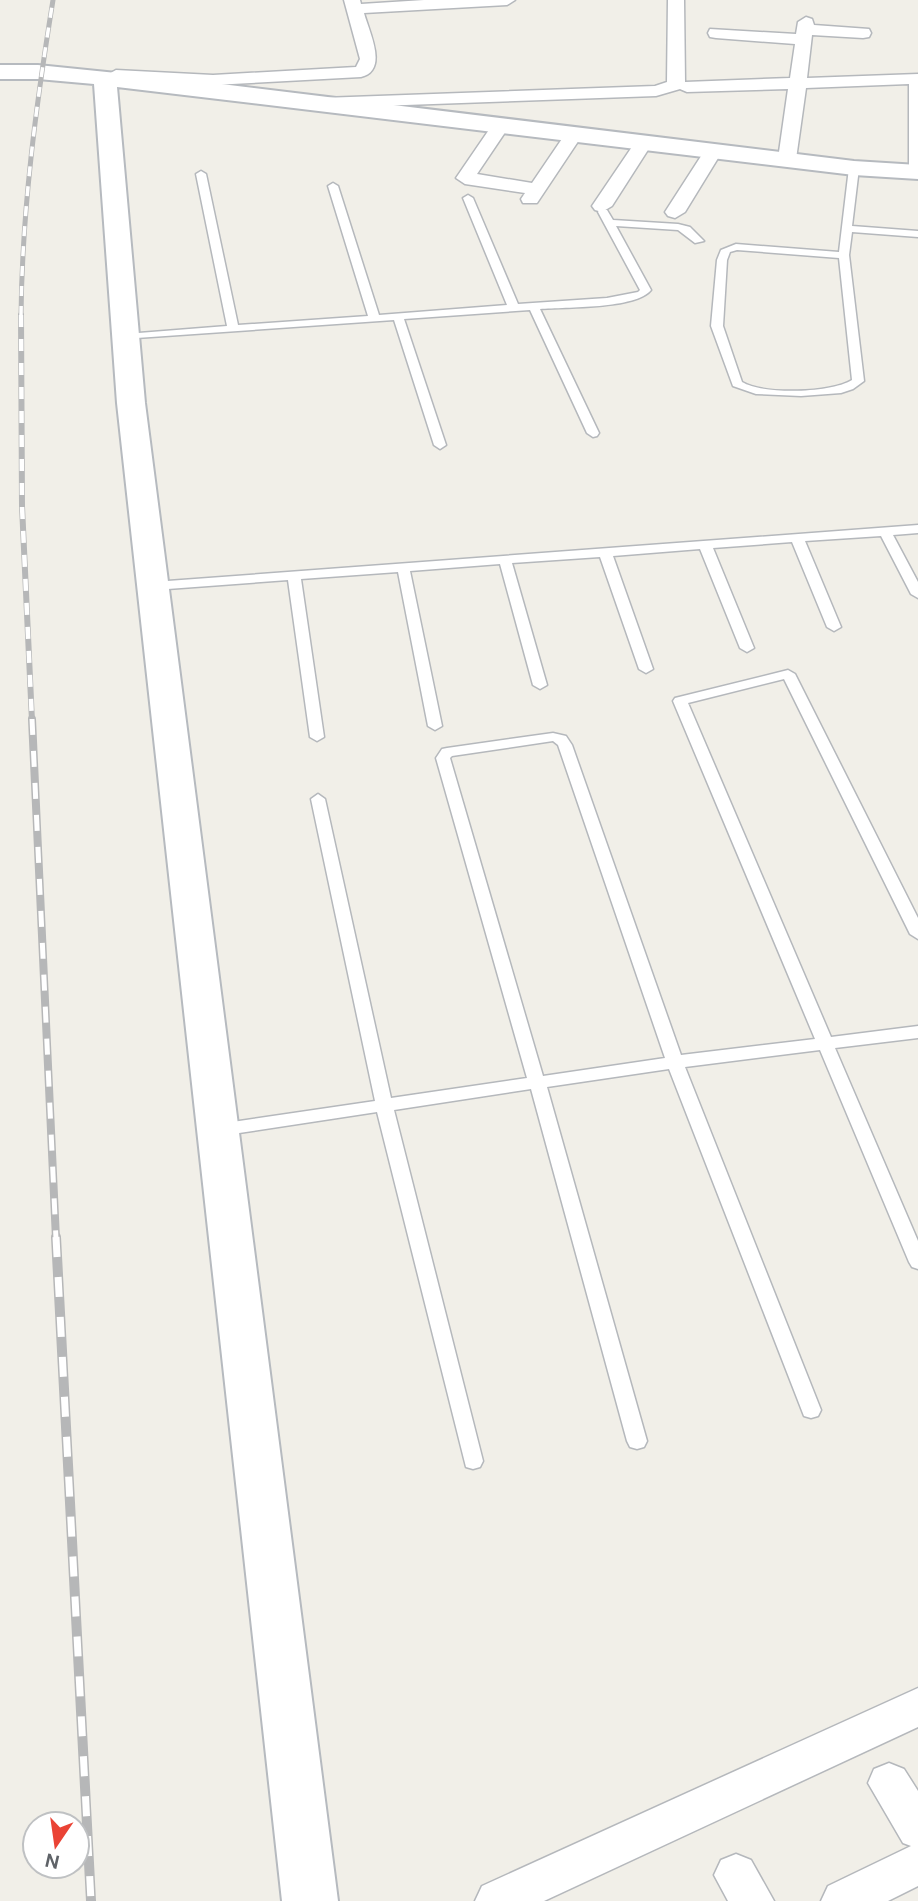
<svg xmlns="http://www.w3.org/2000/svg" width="918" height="1901" font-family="'DM Sans',sans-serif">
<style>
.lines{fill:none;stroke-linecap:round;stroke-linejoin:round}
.lane-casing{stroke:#b5b8bc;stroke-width:3}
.street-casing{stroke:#b5b8bc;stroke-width:3}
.secondary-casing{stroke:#b6babf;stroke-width:4}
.lane{fill:#fff;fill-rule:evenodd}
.street{fill:#fff;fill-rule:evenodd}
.secondary{fill:#fff;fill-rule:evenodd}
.rail-far3-casing{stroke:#b6b7b8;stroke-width:5}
.rail-far2-casing{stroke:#b6b7b8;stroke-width:6}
.rail-far1-casing{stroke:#b6b7b8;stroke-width:8}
.rail-casing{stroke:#b6b7b8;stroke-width:10}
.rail-far3{stroke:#fff;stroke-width:3.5;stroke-dasharray:10;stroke-linecap:butt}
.rail-far2{stroke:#fff;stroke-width:4.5;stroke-dasharray:12;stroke-linecap:butt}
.rail-far1{stroke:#fff;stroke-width:5;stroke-dasharray:16;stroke-linecap:butt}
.rail{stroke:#fff;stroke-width:7;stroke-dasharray:20;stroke-linecap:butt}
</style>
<rect width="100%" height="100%" fill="#f1efe8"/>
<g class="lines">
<defs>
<path id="lane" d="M854,165L859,168L852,226L918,231V237L852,232L849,255L864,381L853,389L841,393L801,396L756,394L733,386L711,326L717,260L721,250L736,244L839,252L849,168ZM737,250L839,258L852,380C831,393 764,395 742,382L723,326L727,260L730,252Z
M201,171L206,174L238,325L368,316L328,186L333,183L338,186L379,315L507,305L463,198L468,195L473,198L518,304L607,298L638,292L640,290L598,212L599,210H607L613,220L678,224L690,227L704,241L695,243L678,230L616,226L651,290C636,309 566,307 540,309L599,433L597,436L593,437L587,433L530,310L404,319L446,445L440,449L434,445L394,320L122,339L120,337L126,334L227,326L196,174Z
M918,525V533L893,535L918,582V598L911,594L881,536L805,541L841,627L834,631L827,627L792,542L713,548L754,648L747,652L740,648L700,549L613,556L653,669L646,673L639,669L600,557L512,563L547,685L540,689L533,685L500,564L410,571L442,726L435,730L428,726L398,572L301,579L324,737L317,741L310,737L288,580L154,590L148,586L154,582Z
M788,670L795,674L918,918V939L910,934L784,679L688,703L831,1037L918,1026V1038L835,1048L918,1241V1269L912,1267L909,1262L820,1050L685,1067L821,1410L818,1416L811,1418L804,1416L669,1069L547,1087L647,1441L644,1447L637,1449L630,1447L627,1441L531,1089L394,1110L483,1461L480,1467L473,1469L466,1467L377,1112L219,1136L213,1134L210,1130L213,1126L219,1124L375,1101L311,799L318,794L325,799L391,1098L527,1078L436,758L442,749L447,748L553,733L566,736L572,745L681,1055L815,1039L673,701L675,698ZM553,741L558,745L665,1058L543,1076L450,758L452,756Z"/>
<path id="street" d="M344,0H360L361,4L424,0H515L507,5L364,13C369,32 389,70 361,77L213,85L116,80L107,75L116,70L213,75L356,67L360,59Z
M668,0H684L685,82L790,78L795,44L716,38L710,37L708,33L710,29L796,34L798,22L806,17L812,19L814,25L869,29L871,33L869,37L863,38L812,35L807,78L918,74V178L909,172V84L806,88L796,159L787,165L778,159L788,89L687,92L680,89L656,96L322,108L313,103L322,98L655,86L667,82Z
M501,120L510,125L477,174L532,183L568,130H580L583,134L537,203H523L521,199L525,193L465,184L456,178L495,121Z
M644,137L653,142L612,206L602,212L595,210L592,206L638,138Z
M714,145L723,150L685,212L675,218L668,216L665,212L705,150Z
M918,1688V1727L544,1901H475L482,1886Z
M889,1763L904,1769L918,1791V1886L888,1901H821L828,1886L911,1846L903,1843L868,1783L874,1769Z
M736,1854L751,1860L774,1901H728L714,1875L721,1860Z"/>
<path id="secondary" d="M0,65H38L205,82L854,161L918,165V179L854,175L117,87L145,403L338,1901H282L117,403L94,84L38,79H0Z"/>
</defs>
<use href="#lane" class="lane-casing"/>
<use href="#street" class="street-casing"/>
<use href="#secondary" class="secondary-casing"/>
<use href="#lane" class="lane"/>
<use href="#street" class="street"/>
<use href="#secondary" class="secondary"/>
<defs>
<path id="rail-far3" d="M21,316C22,210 36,105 53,0"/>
<path id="rail-far2" d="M21,315L22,506L32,721"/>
<path id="rail-far1" d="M32,719L56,1239"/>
<path id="rail" d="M56,1237L91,1901"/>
</defs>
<use href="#rail-far3" class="rail-far3-casing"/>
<use href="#rail-far2" class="rail-far2-casing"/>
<use href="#rail-far1" class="rail-far1-casing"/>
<use href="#rail" class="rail-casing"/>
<use href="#rail-far3" class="rail-far3"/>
<use href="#rail-far2" class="rail-far2"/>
<use href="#rail-far1" class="rail-far1"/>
<use href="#rail" class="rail"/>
</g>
<g transform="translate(56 1845) rotate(193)"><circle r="33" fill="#ffffff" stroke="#bfc1c3" stroke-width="2"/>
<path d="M0-5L12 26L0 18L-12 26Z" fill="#ea4335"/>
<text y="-10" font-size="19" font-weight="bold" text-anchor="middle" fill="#5f6368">N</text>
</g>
</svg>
